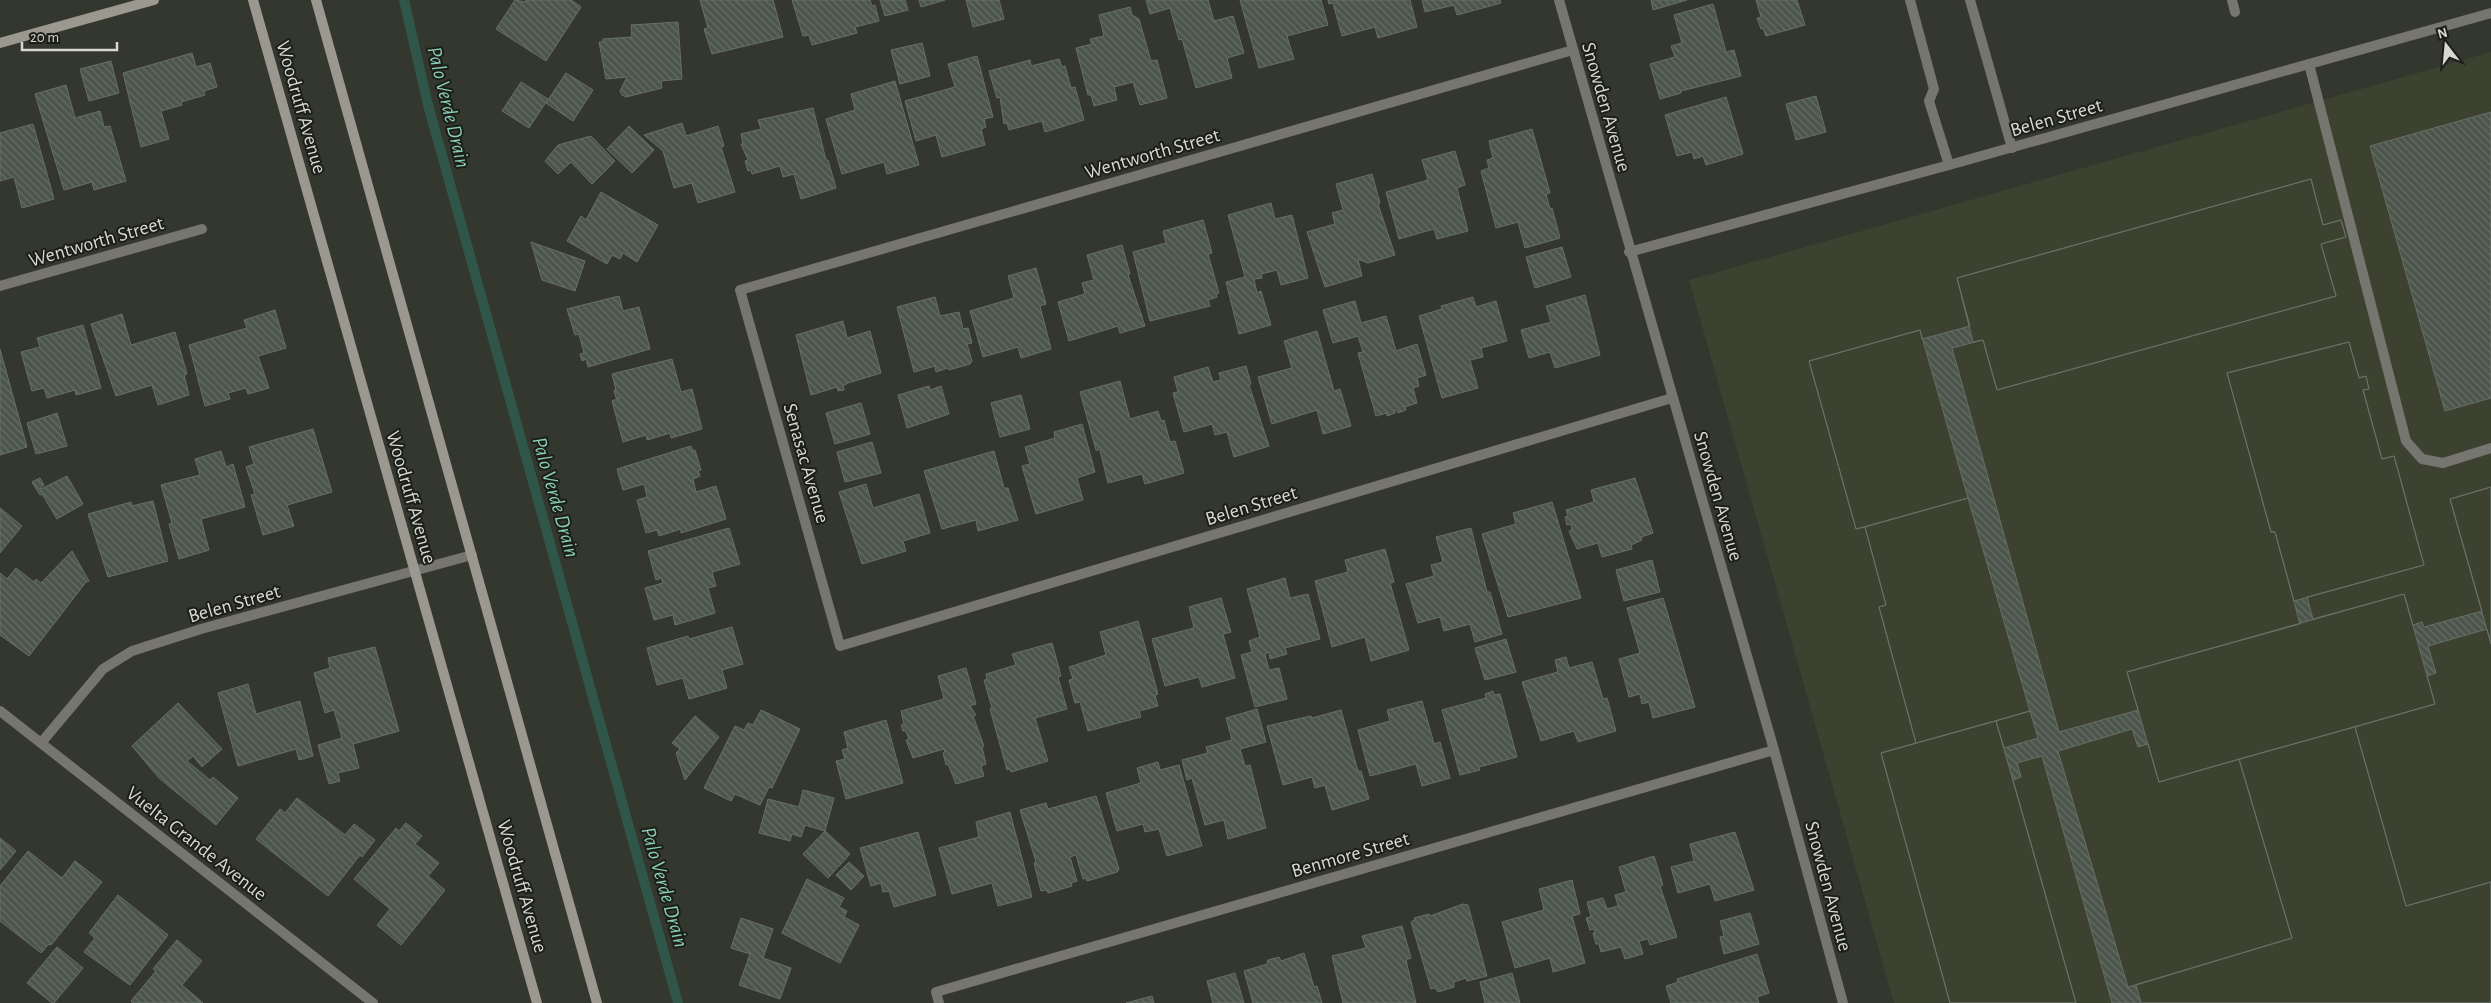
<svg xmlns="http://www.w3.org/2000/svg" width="2491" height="1003" font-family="'Alegreya Sans',sans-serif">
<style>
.built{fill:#3c4130}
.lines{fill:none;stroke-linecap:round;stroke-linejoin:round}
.stream{stroke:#305649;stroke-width:10}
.building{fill:url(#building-back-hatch);stroke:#677067;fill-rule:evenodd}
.service{stroke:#76756f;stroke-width:10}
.minor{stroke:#76756f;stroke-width:10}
.tertiary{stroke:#76756f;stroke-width:10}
.secondary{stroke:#9a988f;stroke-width:10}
.labels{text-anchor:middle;stroke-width:4;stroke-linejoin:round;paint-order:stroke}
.street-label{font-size:20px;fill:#d7d8d2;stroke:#1c1e19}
.water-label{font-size:21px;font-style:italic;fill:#89cfb5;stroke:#1c1e19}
</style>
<defs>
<pattern id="building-back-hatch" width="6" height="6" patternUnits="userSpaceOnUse" patternTransform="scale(1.25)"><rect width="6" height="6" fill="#4c554c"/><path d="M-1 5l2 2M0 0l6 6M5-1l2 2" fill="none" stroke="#656d65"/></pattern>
</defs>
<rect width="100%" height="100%" fill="#34372d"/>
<path class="built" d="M2491,52V1003H1894L1689,280Z"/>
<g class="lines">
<path class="stream" d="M404,0L428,105L678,1003"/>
</g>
<path class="building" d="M515,0L525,2L526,0H571L581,7L546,61L496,29Z
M700,0H773L783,37L712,54L704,29L708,28Z
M792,0H870L872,6L875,5L879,21L855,27L857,33L812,45L809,35L803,36Z
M880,0H905L908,10L885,16Z
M919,0H945L921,7Z
M966,0H999L1004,19L973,27Z
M1146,0H1208L1214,21L1233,16L1244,53L1227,58L1232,78L1196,88L1182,39L1179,40L1170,8L1150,14Z
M1240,0H1321L1328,25L1287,36L1294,59L1259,68Z
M1328,0H1410L1417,27L1378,38L1375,27L1342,36L1333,3L1329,4Z
M1422,0H1500L1501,3L1457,15L1454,5L1425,12Z
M1651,0H1687L1653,10Z
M1756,0H1797L1805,25L1766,36L1763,28L1761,29L1757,18L1761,17Z
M1713,4L1726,52L1734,50L1741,76L1681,91V93L1660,99L1650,64L1675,57L1671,46L1682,43L1674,15Z
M1130,7L1132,15L1139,19L1151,61L1157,60L1167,98L1140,105L1133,82L1114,87L1117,100L1094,106L1091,95H1088L1076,48L1092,44L1090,39L1104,36L1099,15Z
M678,22L682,79L661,81L662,88L626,97L622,95L620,91L627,77L606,79L599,42H603V39L632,37L631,25Z
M922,43L930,76L900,84L891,50Z
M192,53L196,67L210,63L217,87L204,91L205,95L181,102L182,105L161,111L169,139L141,147L123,73Z
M977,56L993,117L984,119L986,127L981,129L985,145L942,157L936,135L916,141L905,101L955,87L948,64Z
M1059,59L1062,67L1065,66L1071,88L1075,87L1084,120L1045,132L1042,121L1009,130L1007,123L1004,124L1000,97L997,98L989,71L1030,60L1031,66Z
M111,61L119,93L89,101L80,69Z
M566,73L593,90L573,121L546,103Z
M895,81L919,165L887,174L884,162L842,174L826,119L855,110L851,94Z
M521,82L548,99L529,128L502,111Z
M66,85L75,118L100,111L104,127L110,126L126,181L94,190L92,182L64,190L35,94Z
M1816,96L1826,132L1796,140L1786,104Z
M1726,97L1743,154L1706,165L1703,156L1694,159L1692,152L1677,156L1665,115Z
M813,108L826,160H828L836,188L801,199L794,174L783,177L780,166L752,174L751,170L748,171L745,161L748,160L741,144H743L741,134L761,129L758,120Z
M2491,112V398L2445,411L2370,146Z
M682,123L686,136L718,126L724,146L721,147L735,192L698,203L692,183L674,188L663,151L644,135Z
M33,124L54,199L22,208L14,177L0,181V133Z
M629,126L654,150L632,173L607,149Z
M1532,129L1550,193L1546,194L1550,209L1552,208L1560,238L1525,248L1518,222L1496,228L1481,171L1489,168L1487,160L1493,158L1489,141Z
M591,136L615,161L592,184L571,162L558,174L545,161L558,145Z
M1455,151L1465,185L1457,188L1468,231L1437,239L1434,229L1399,239L1386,192L1428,180L1422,160Z
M1372,174L1380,203L1378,204L1395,255L1368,263L1358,259L1362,276L1325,287L1307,232L1335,224L1332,213L1343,210L1336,184Z
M2311,179L2323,225L2341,220L2346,237L2321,244L2336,296L1997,390L1983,340L1952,348L2059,732L2138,710L2127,672L2300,624L2275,532H2271L2227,373L2349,342L2359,378L2366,376L2369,389L2363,390L2382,459L2394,456L2424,565L2307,597L2313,619L2404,594L2413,625L2422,622L2424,627L2482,611L2450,499L2491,487V644L2487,629L2428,646L2436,673L2427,676L2435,704L2355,727L2406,906L2491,882V1003H2112L2042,756L2017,763L2021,777L2013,780L2076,1003H1950L1881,753L1916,743L1879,607L1886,605L1865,527L1856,529L1809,361L1920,330L1922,339L1970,326L1957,278ZM2030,711L2038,738L2004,748L1996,721ZM2132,729L2138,747L2148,744L2159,782L2239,759L2292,938L2128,987L2058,751Z
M2311,179L2323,225L2341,220L2346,237L2321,244L2336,296L1997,390L1983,340L1973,342L1957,278Z
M601,192L658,225L637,262L623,253L620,259L612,255L607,264L567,241L581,216L586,220Z
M1271,203L1275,219L1292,215L1308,278L1281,285L1277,270L1261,274L1262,278L1254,279L1257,293L1261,291L1271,325L1239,334L1226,282L1245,277L1228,215Z
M1203,220L1212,253L1208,254L1219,293L1216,294L1217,297L1208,300L1210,306L1150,321L1133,252L1166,243L1163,231Z
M531,242L585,261L575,291L542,280Z
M1122,245L1130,274L1128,275L1145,326L1120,333L1118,326L1069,341L1058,302L1085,294L1082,283L1094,280L1087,255Z
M1562,247L1571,277L1535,288L1526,257Z
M1036,268L1046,304L1040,306L1051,349L1021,358L1018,347L983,357L970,311L1014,298L1008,276Z
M1585,295L1600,355L1555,368L1550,352L1529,358L1521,330L1551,322L1546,306Z
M619,296L623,311L639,307L650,349L588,367L586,359L582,361L580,354L584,353L579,334L575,335L567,309Z
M935,297L940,316L959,312L963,329L968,328L972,343L967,344L972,361L970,364L949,370L948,368L936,372L935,366L914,372L897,307Z
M1473,297L1476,307L1496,301L1507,341L1481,348L1483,357L1470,360L1478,388L1442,398L1419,316L1442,309L1441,306Z
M1355,301L1361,323L1386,316L1396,351L1417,344L1426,375L1417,378L1419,386L1413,388L1417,403L1405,407L1406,410L1398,413L1397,410H1395V413L1387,416V413L1376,416L1358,353L1363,352L1358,336L1333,343L1323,310Z
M275,310L286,348L258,356L269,388L248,394L246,388L228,393L230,399L205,406L189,345L247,328L244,320Z
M122,314L131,345L175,332L187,374L184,375L189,395L158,405L152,385L116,396L91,324Z
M843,321L847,338L870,331L881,373L848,383L843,386L844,390L838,391L837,387L811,395L796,335Z
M83,325L101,388L76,395L75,390L47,398L44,388L32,391L21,352L40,347L37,338Z
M1920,330L1968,498L1856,529L1809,361Z
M1317,331L1334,391L1340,389L1351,426L1323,434L1317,410L1272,424L1258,377L1292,368L1284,341Z
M2349,342L2359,378L2366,376L2369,389L2363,390L2382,459L2394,456L2424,565L2294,601L2275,532H2271L2227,373Z
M0,349L27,447L0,455Z
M672,359L681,392L692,389L702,429L671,438L670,433L647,440L646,435L623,442L612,401L620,398H616L614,390H616L612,374Z
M1246,366L1251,384L1249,385L1269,446L1234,457L1227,432L1215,435L1212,424L1184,432L1173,393L1178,392L1174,377L1208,367L1213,382L1221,380L1219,373Z
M1120,381L1130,419L1158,411L1161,421L1164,420L1170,442L1175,441L1184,473L1145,484L1142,474L1108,483L1100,450H1096L1080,392Z
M929,386L930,390L941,386L949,414L907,428L898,395Z
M1021,395L1030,429L1000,437L991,403Z
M861,403L870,434L835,444L826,413Z
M57,413L67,446L36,454L27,423Z
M1082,424L1095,472L1077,478L1083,500L1036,514L1022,466L1030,464L1025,447L1055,438L1054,432Z
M313,429L332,492L287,505L294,526L263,535L251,495L255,494L246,467L254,464L249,447Z
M872,442L881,473L845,482L837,452Z
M691,446L693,451L695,450L701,470L698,471L700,476L693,479L696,492L716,486L726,519L681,533V529L659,536L657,530L646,533L637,500L647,497L644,484L623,490L617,469Z
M221,451L226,467L233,464L245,507L201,519L209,550L179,559L169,524L172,523L161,485L200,475L195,459Z
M994,451L1004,488H1008L1018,520L978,531L976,520L942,529L924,471Z
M67,476L83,504L57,519L42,494L40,495L32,482L40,478L44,485L40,488L41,489Z
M1635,478L1653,533L1641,537L1642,540L1631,545L1632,549L1602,557L1598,543L1577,549L1569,531L1572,530L1571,524L1567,525L1565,517L1568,516L1566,510L1594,502L1591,490Z
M866,484L873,508L919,494L930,533L903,541L906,551L862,564L839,492Z
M2491,487V644L2450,499Z
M1968,498L2030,711L1916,743L1879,607L1886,605L1865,527Z
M153,501L168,561L108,577L88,514L131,502L132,506Z
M1552,502L1581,598L1508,617L1482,534L1516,524L1513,513Z
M0,508L22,526L0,553Z
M729,528L740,564L712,572L716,586L708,588L715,613L675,625L673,615L654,620L645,588L663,583L661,578L656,580L648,551Z
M1471,528L1487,592H1490L1502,634L1475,642L1470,624L1444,631L1440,617L1418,623L1406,584L1434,576L1431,565L1443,562L1436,537Z
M1385,549L1394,582L1390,583L1409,650L1371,661L1365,637L1332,647L1315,581L1348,572L1345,560Z
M72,551L89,581L86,582L29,656L0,635V573L7,579L16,568L34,582L36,579L41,583Z
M1652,560L1660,592L1624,601L1616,570Z
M1285,578L1290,598L1308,594L1320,639L1285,648L1287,654L1270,659L1269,652L1265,654L1269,670L1279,668L1287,699L1255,707L1241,655L1252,652L1249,641L1260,637L1247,589Z
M2404,594L2435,704L2159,782L2127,672Z
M1221,598L1231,632L1223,634L1235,678L1202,687L1199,677L1165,686L1152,639L1194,628L1189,607Z
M1663,598L1695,707L1653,718L1649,702L1642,704L1640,694L1629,697L1619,659L1640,653L1627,608Z
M1138,621L1158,694L1155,695L1158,706L1139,711L1141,717L1088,731L1080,702L1075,703L1069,680L1073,679L1069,667L1106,655L1100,632Z
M732,627L743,664L722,670L727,688L689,699L683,678L657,685L647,648L688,636L689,639Z
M1506,639L1516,672L1485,680L1475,648Z
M1052,643L1061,676L1058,677L1067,709L1035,718L1048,761L1011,772L1010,769L1007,770L990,709L992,708L984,680H987L986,674L1016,665L1012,654Z
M375,647L399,731L353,744L359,768L338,773L340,781L329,784L318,745L342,738L334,710L325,713L314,673L330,668L328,658Z
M1566,657L1569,668L1592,662L1603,699L1607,698L1616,731L1578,742L1574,731L1541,741L1522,682L1558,672L1555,660Z
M966,668L976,704L970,706L976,715L973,716L984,746L982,747L986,764L981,766L984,776L956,784L948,764L946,765L943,753L945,752L944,749L913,758L906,740L909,739L906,731H903L901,725H904L901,711L944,699L938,676Z
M248,684L256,714L300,701L313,756L299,760L296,749L238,766L218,693Z
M1493,691L1494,695L1500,694L1517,757L1479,767L1480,770L1460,775L1442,710L1486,698L1485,694Z
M1422,701L1434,744L1440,742L1450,778L1422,786L1416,764L1370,776L1358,730L1390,721L1387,710Z
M178,703L222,749L202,767L193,756L187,761L210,780L213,777L238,798L216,825L159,778L132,746Z
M1257,709L1266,742L1240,749L1245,766L1250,765L1266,828L1228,839L1224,820L1205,825L1192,778L1187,780L1182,760L1208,753L1206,747L1232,740L1226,718Z
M761,710L800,729L772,788L769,787L760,805L735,794L731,801L704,788L735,726L744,730L748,723L753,725Z
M1341,710L1358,771H1361L1369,799L1332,810L1325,785L1315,788L1312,777L1283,785L1267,726L1311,716L1312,718Z
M695,716L719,737L685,780L676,753L680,749L672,743Z
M886,720L903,783L846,799L836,761L845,759L842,750L848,748L844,732Z
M1996,721L2076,1003H1950L1881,753Z
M2355,727L2406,906L2491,882V1003H2141L2136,985L2292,938L2239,759Z
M1158,762L1160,770L1179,765L1202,846L1167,856L1159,829L1145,832L1143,824L1117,831L1106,793L1141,783L1137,768Z
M803,790L834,798L825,831L805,825L801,837L792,834L790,841L759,833L768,799L799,807Z
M1096,796L1119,869L1117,872L1087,881L1086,878L1083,879L1076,855L1070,857L1077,881L1071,883L1072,886L1048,893L1047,890L1041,891L1034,863L1036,862L1020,810L1046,803L1048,809Z
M297,798L345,835L354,824L375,840L362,857L360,855L328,896L256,839L280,809L285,813Z
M1010,812L1032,897L998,906L992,883L952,894L939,848L979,837L976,822Z
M406,823L422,836L415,844L439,863L428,876L445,890L401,945L377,925L390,909L354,879L396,828L399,831Z
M825,831L850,854L828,878L803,854Z
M918,832L936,895L894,907L889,891L883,892L881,883L871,886L860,848Z
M1735,832L1754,890L1715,901L1710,884L1678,893L1671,867L1694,861L1690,844Z
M0,838L16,851L0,870Z
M28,851L62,878L75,861L102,882L51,945L49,944L41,953L0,921V886Z
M1654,856L1663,885L1660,886L1677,937L1650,945L1648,939L1639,941L1643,954L1625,959L1621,947L1601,952L1599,944H1596L1593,933H1595L1594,929L1590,930L1586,918L1591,917L1587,902L1603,898L1607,909L1618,906L1615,895L1626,892L1619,867Z
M849,862L864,876L851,890L836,875Z
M807,879L844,898L839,907L847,911L844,917L859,925L840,963L782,933Z
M1572,880L1580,914L1572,916L1585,963L1553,972L1550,958L1515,968L1502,922L1544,910L1539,889Z
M118,895L168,935L130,985L84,952L95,938L89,933Z
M1463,904L1468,905L1487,976L1467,981L1466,978L1454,982V987L1438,992L1435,988L1431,989L1411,922L1415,920L1414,918L1429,914L1430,916Z
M1750,913L1759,944L1724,954L1720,937L1724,936L1720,921Z
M741,918L773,929L763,958L791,968L780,999L739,985L750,954L731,948Z
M1402,926L1411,958L1406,960L1416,1003H1343L1332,956L1366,948L1362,936Z
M177,940L202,961L182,985L203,1003H133L131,1001L156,971L153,969Z
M57,947L83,968L54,1003H52L27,983Z
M1304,953L1314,987L1317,986L1322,1003H1253L1244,971L1267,964L1268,960L1279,957L1281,961Z
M1757,954L1769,993L1757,997L1759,1003H1671L1666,986L1678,982L1677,979Z
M1235,973L1244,1003H1213L1207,981Z
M1512,973L1520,1003H1485L1480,982Z
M1152,996L1154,1003H1126Z"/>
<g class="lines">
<path class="service" d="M1910,0L1934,89L1929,101L1949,165
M1970,0L2012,148
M2232,0L2235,12
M2309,64L2406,441L2422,459L2443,463L2491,448"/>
<path class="minor" d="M1573,50L740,290L840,646L1672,398
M1629,252L1949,165L2491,13
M0,286L202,229
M0,711L373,1003
M41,743L103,669L132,651L201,629L472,555
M939,1003L936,992L1774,750"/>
<path class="tertiary" d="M1559,0L1774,750L1843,1003"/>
<path class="secondary" d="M253,0L537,1003
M316,0L597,1003
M0,43L154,0"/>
</g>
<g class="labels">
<g class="street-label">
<text transform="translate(302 107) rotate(74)" y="7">Woodruff Avenue</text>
<text transform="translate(1607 107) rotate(74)" y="7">Snowden Avenue</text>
<text transform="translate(2056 117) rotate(-16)" y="7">Belen Street</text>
<text transform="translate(1152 153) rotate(-16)" y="7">Wentworth Street</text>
<text transform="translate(96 241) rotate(-16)" y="7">Wentworth Street</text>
<text transform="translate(807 463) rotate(74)" y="7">Senasac Avenue</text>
<text transform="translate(1719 496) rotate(74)" y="7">Snowden Avenue</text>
<text transform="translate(412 497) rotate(74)" y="7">Woodruff Avenue</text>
<text transform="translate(1251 505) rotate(-17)" y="7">Belen Street</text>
<text transform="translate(234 603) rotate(-16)" y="7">Belen Street</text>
<text transform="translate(197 843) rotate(38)" y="7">Vuelta Grande Avenue</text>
<text transform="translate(1350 854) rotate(-16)" y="7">Benmore Street</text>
<text transform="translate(523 886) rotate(74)" y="7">Woodruff Avenue</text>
<text transform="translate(1829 886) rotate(75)" y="7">Snowden Avenue</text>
</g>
<g class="water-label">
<text transform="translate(449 107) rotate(76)" y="7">Palo Verde Drain</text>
<text transform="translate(556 497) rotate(74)" y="7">Palo Verde Drain</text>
<text transform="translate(665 887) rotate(74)" y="7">Palo Verde Drain</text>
</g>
</g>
<g transform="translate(2446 45) rotate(344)" stroke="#1c1e19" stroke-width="4" paint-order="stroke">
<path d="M0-4L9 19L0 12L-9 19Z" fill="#d7d8d2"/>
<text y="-8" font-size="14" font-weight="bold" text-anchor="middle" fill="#d7d8d2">N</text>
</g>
<path d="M22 42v8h95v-8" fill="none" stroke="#d7d8d2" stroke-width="2.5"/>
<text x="30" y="42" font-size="15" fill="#d7d8d2" stroke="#1c1e19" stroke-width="4" paint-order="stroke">20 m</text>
</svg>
